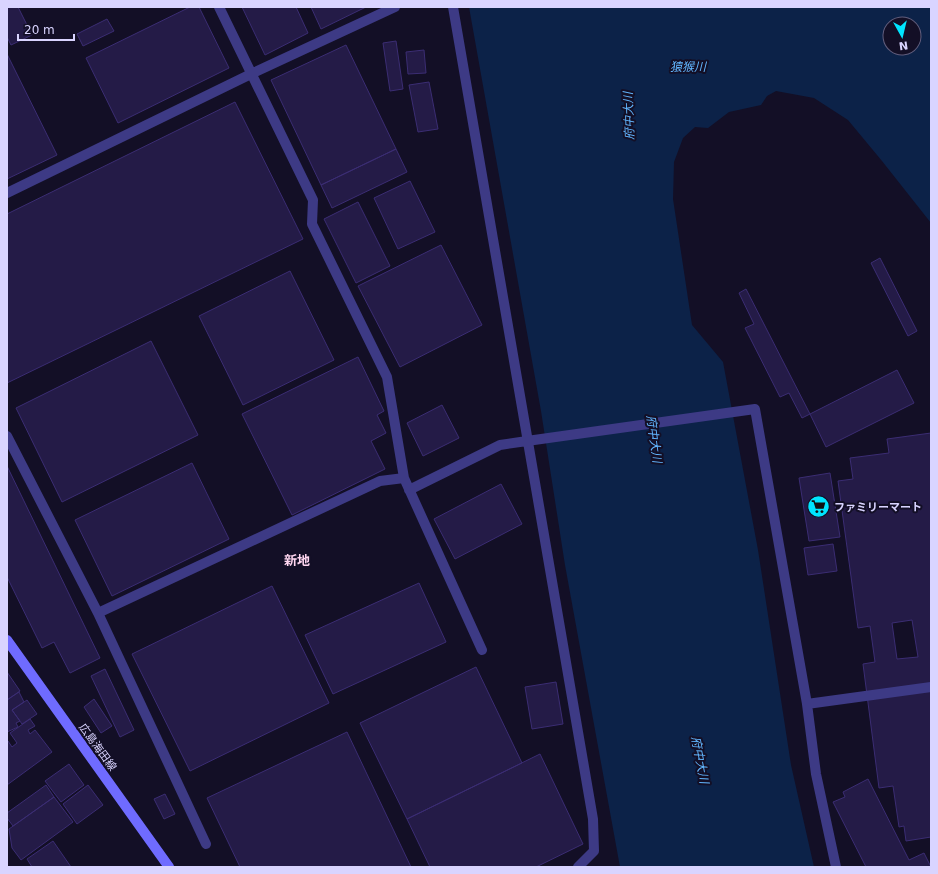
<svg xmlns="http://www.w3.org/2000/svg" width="938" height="874" font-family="'DejaVu Sans','Noto Sans JP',sans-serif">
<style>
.water{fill:#0c2248;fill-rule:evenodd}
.building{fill:#241b47;stroke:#3b2d73;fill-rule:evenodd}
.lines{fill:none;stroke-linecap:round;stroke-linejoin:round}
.lane{stroke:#3d3a85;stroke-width:10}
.secondary{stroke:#6f6bff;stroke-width:10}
.labels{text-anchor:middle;stroke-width:4;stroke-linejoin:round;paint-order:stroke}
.poi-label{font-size:11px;font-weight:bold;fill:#d9d4ff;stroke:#130f26;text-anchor:start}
.street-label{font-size:11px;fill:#d9d4ff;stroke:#130f26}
.water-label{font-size:12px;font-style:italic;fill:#62b6ff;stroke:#130f26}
.quarter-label{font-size:13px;font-weight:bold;fill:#ffd6f0;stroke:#130f26}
</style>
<rect width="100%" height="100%" fill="#130f26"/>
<path class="water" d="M469,7H931V223L882,161L848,120L814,98L776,91L767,96L761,105L729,112L708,128L695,127L683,138L674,162L673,199L692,325L723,362L758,550L791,765L814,867H620L565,565L541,411ZM890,24H914V48H890Z"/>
<path class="building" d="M7,7H18L32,35L11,45L7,37Z
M190,7H199L229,68L118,123L86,58Z
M242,7H296L308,33L265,55Z
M311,7H366L321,29Z
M107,19L114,31L83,46L77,34Z
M396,41L403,89L390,91L383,43Z
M346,45L396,149L321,185L271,80Z
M424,50L426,73L408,74L406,52Z
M7,54L57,155L7,179Z
M429,82L438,129L418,132L409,85Z
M235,102L303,239L7,383V214Z
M396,149L407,172L332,208L321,185Z
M410,181L435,232L398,249L374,198Z
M358,202L390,266L356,283L324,219Z
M441,245L482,325L400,367L358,286Z
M880,258L917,331L908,336L871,263Z
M290,271L334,360L243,405L199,316Z
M746,289L810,414L802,418L789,393L780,397L745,328L754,324L739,293Z
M151,341L198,435L62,502L16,408Z
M358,357L384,411L377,415L386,433L371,441L385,469L292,515L242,414Z
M897,370L914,403L826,447L810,414Z
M442,405L459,438L423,456L407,423Z
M931,433V837L906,841L904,826L899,827L893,786L879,788L863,664L875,662L870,626L858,628L838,481L853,479L850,458L889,453L887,439ZM912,620L918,657L897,659L892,623Z
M192,463L229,539L112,596L75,520Z
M7,466L100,658L70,673L54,642L42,648L7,577Z
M830,473L840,537L809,541L799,478Z
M501,484L522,524L455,559L434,519Z
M833,544L837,571L808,575L804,548Z
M419,583L446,642L333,694L305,635Z
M272,586L329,703L190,771L132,654Z
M476,667L522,763L407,819L360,723Z
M105,669L134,730L120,737L91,676Z
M7,672L20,691L7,700Z
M556,682L563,724L532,729L525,687Z
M19,692L24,702L12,710L20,721L16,723L18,727L7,732V700Z
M94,699L112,726L101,733L84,707Z
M27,700L37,714L22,724L12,710Z
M30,719L35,726L28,730L30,734L35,730L52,752L7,785V741H8L12,747L17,743L10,733Z
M347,732L411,867H240L207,798Z
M540,754L583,844L536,867H430L407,819Z
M69,764L84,785L61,802L45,781Z
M868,779L909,860L924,853L931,867H866L833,802L845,797L843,792Z
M46,785L54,797L13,826L7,818V813Z
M88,785L103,805L77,824L63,804Z
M165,794L175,814L164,819L154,799Z
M54,797L73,822L21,860L12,848L9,829Z
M53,841L71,867H32L27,859Z"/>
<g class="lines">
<path class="lane" d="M219,7L313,200L312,224L387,377L404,478L482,650
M453,7L593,819L594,851L578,867
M7,193L251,74L395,7
M7,436L98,613L206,844
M409,490L500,445L527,441L755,409L807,704L816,774L836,867
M98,613L380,481L404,478
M807,704L931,687"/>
<path class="secondary" d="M7,640L169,867"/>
</g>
<defs>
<symbol id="supermarket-disc" viewBox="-11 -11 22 22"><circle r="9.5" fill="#00e5ff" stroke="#130f26"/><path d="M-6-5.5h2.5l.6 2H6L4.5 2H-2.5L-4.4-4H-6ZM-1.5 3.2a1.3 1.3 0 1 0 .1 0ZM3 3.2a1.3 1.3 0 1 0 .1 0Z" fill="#111"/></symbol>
</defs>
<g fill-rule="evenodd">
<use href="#supermarket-disc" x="806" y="494" width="25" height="25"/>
</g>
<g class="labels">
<g class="poi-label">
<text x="834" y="511">ファミリーマート</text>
</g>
<g class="street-label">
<text transform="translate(98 747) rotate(54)" y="4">広島海田線</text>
</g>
<g class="water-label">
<text x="688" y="71">猿猴川</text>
<text transform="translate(629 116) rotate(-92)" y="4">府中大川</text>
<text transform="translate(654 439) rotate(82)" y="4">府中大川</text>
<text transform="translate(700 760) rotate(79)" y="4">府中大川</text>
</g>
<g class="quarter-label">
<text x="297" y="565">新地</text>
</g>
</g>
<rect width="938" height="874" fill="none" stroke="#d9d4ff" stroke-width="16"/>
<g transform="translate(902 36) rotate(172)"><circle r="19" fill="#130f26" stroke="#625e7d"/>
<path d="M0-3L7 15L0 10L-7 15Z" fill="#00e5ff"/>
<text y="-6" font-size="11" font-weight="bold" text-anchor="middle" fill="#d9d4ff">N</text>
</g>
<path d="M18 34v6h56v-6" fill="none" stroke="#d9d4ff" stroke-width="2"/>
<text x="24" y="34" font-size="12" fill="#d9d4ff" stroke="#130f26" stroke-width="3" paint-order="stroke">20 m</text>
</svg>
